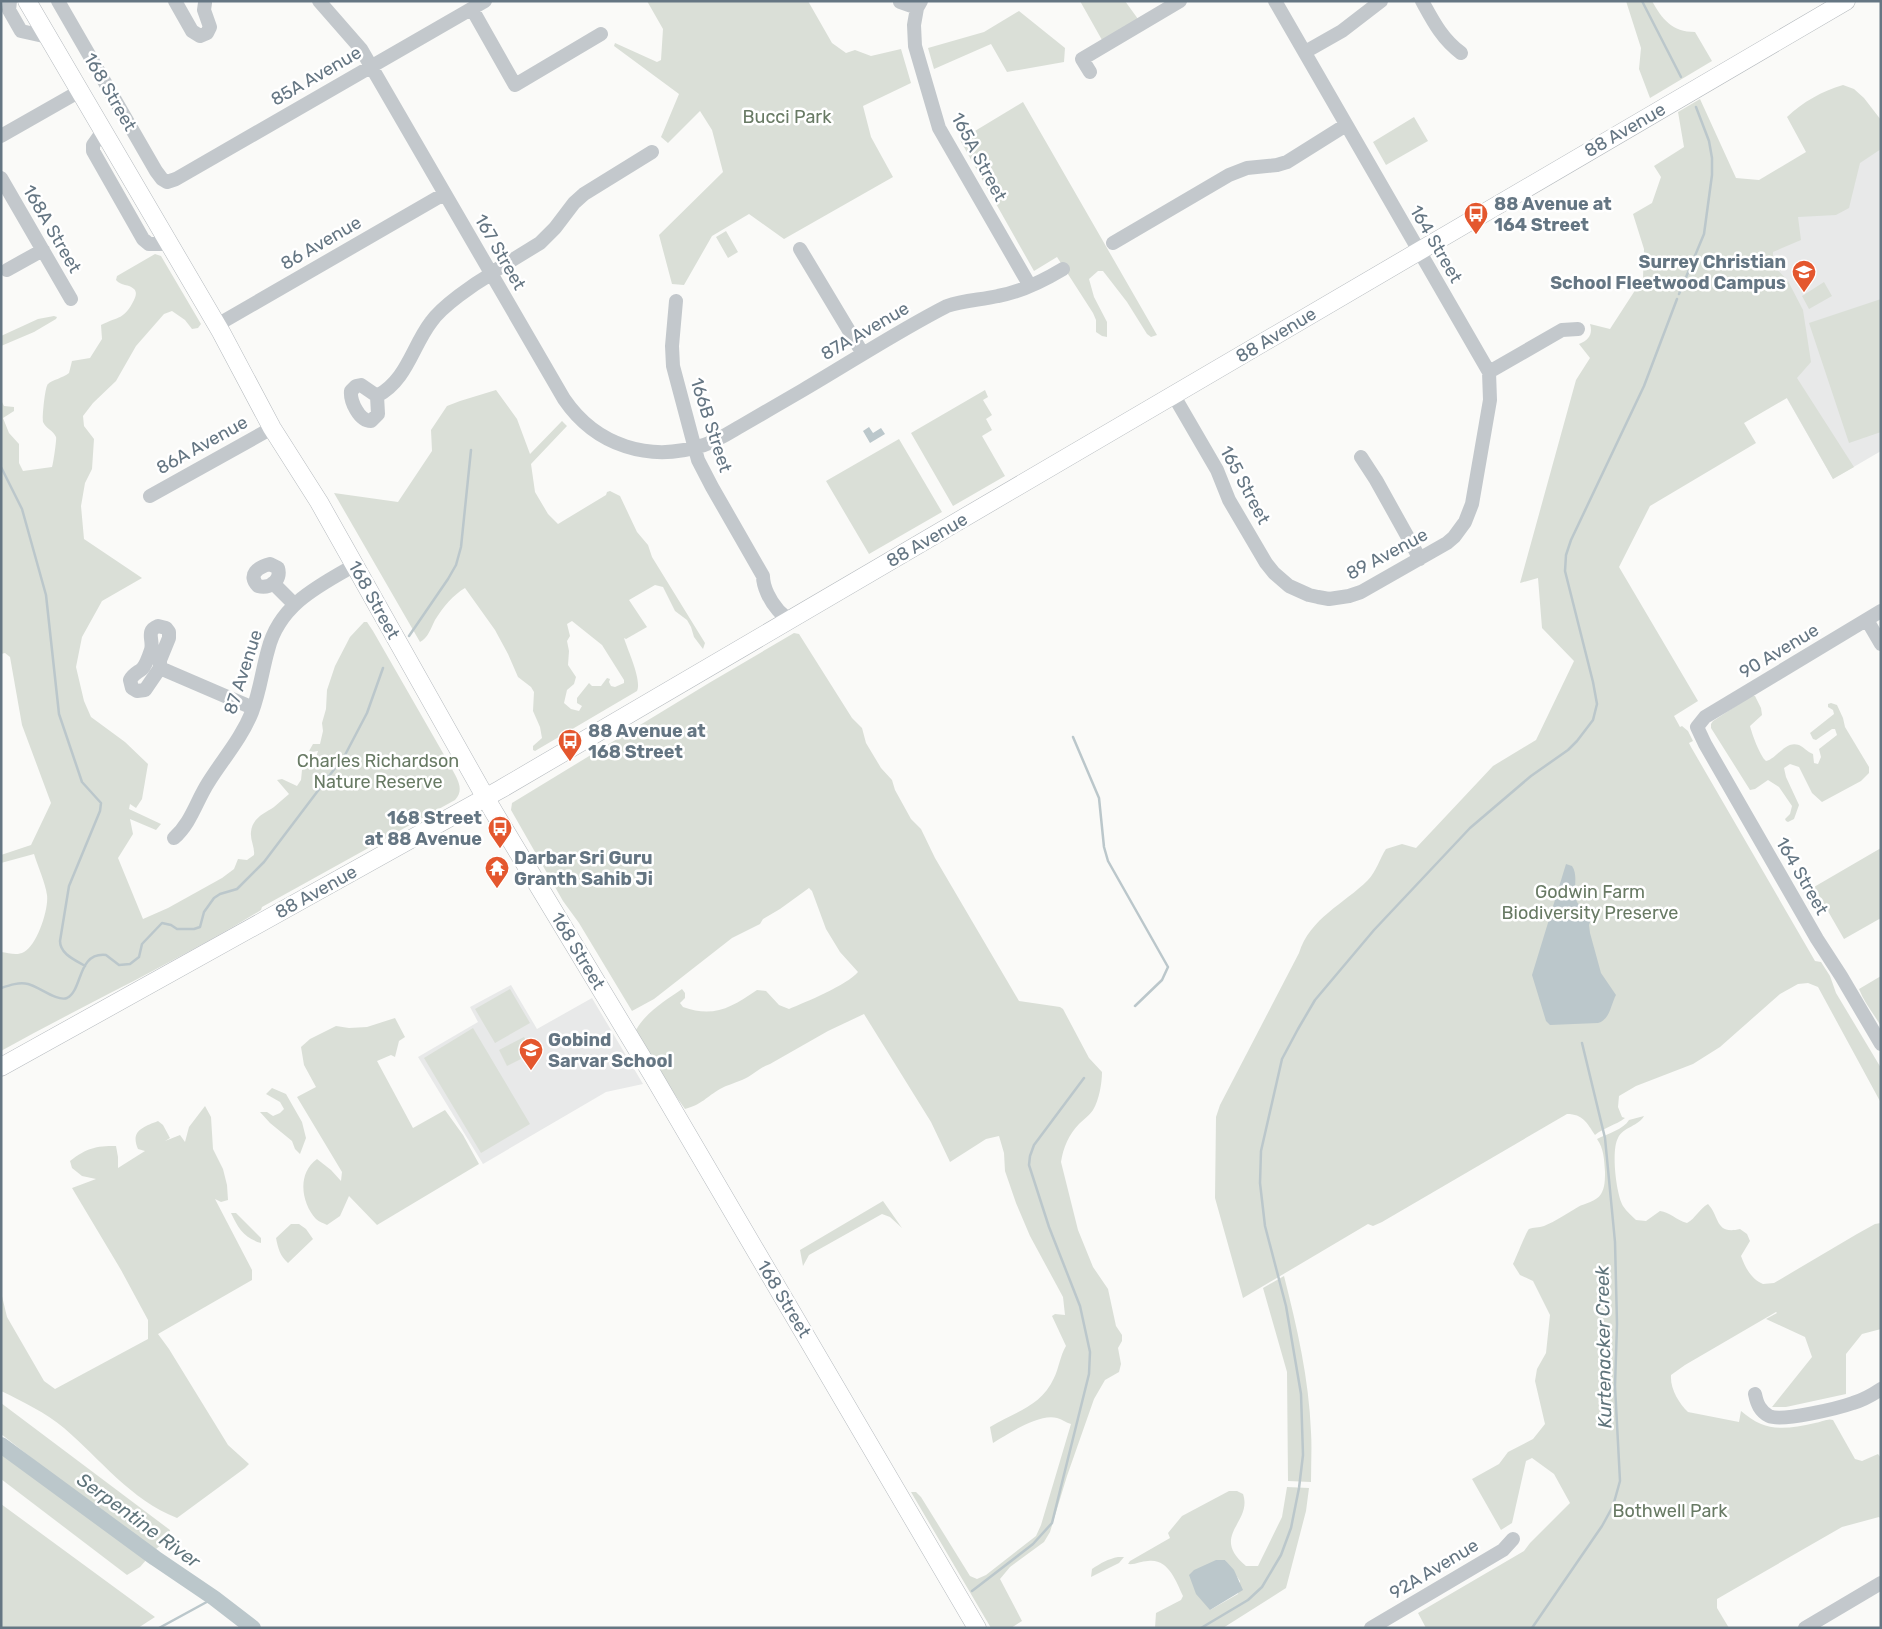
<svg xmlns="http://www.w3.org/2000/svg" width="1882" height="1629" font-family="Rubik,sans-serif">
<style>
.built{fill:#e8e9e9}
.green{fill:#dadfd7;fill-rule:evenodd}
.water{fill:#bbc7cb}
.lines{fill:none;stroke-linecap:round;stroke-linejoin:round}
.stream{stroke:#bbc7cb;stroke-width:2.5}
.river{stroke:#bbc7cb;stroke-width:16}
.major-casing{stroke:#b5babe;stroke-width:19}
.minor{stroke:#c3c8cc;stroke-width:14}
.major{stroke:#fff;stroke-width:18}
.labels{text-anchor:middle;stroke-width:5;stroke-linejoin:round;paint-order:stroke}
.street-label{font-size:18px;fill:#657683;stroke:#fff}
.park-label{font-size:18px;fill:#687a64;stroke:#fff}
.poi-label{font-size:18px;font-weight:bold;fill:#657683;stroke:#fff;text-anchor:start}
.water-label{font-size:19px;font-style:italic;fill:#60757c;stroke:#fff}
</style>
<rect width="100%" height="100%" fill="#fafaf8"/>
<path class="built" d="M1881,136V451L1833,479L1698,243Z
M511,985L537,1029L592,998L643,1084L606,1092L483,1164L418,1057L478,1022L470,1007Z"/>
<path class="green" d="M647,1H808L832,43L846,53L855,50L871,56L901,49L911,83L863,106L871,137L893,177L784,239L749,214L712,236L684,285L672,284L659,235L723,172L712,130L700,111L668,143L661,137L679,94L614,46L615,43L657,62L661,60L663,29Z
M1080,1H1125L1138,19L1102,40Z
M1626,1H1652C1662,19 1672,32 1695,32L1712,61L1650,98L1639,69L1641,48Z
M1019,11L1065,48L1064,62L1007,72L991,44L934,69L928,48L984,32Z
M1843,85L1854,89L1864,98L1881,120V149L1860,163L1849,208L1836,215L1798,217L1801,240L1773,252V265L1788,281L1803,310L1811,362L1797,378L1854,467L1833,479L1787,398L1744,423L1756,443L1650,506L1619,567L1698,701L1674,716L1680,727L1682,726L1688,731L1693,741L1689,743L1691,747L1815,961L1821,962L1830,976L1836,993L1881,1068V1103L1818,987L1808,983L1798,984L1780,994L1720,1047L1693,1064L1636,1086L1619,1096L1618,1107L1622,1117L1625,1118C1616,1125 1603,1128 1595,1135C1587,1123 1583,1114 1567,1114L1382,1222L1373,1226L1368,1224L1243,1298L1215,1198L1216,1117L1220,1105L1299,953C1310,918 1344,904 1368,880C1376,872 1380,858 1386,849L1402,844L1416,848L1493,766L1536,740L1574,661L1542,628L1538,578L1520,583L1576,380L1590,358L1579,344C1589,340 1593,334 1590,324L1610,329L1643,278L1644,249L1633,214L1652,203L1661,177L1654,166L1684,147L1678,112L1700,99L1736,178L1759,180L1806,152L1787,117C1803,102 1822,91 1843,85Z
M1023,102L1157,335L1151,337L1147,334L1127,302L1103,271H1098L1089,279L1094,297L1107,322V337L1102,336L1096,332V320L1093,313L1057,257L1034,271L960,140Z
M1414,117L1428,141L1386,165L1373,142Z
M726,231L738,252L728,258L716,237Z
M155,254L161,256L201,324L198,328L192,329L185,320L172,311L164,314L136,346L116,381L93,403L83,416L84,426L94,439L92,469L85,483L81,506L84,539L142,578L102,601L82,637L76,667L84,701L91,717L125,742L148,764L142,799L136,808L130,804L129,809L161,824L156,830L130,819L133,834L118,858L143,919L168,908L222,878L234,869L238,859L247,860L254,855C255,847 250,840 251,832C252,818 265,813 274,807C279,803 284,798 289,794L277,780L282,779L297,786L301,780L302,770L308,766L311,767L315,761L318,751L312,752L309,751L313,744H320L323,731L322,723L326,709L327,690L335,666L350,637L364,622H367L373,631L451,767C457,779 465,789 455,800L262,907L261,910C177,962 87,1003 1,1051V952C9,953 17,956 24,952C37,945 49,909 47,895C45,882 38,867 34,854L1,863V855L31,845L51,803L22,725L10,657L5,653L1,654V400L4,406L14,407V411L3,418L9,433L19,444V463L23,471L52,467C53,465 57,438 56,437C53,430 46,429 43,422C42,418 45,386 48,384C52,380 63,378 69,373L72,361L90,358L102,339L101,325C119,316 124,320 134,300C136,296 137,292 134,289C129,284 121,286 116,280L117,276Z
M1824,282L1832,296L1809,309L1802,296Z
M1881,299V432L1849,443L1809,323Z
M54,316L57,317L56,319L34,332L1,346V336L38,319Z
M496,390L517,419L530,454L562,421L567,426L531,464L535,492L548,514L558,524L606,495L607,492L610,491L620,496L637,532L648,545L652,557L705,643L703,649L694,637L691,627L687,620L675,611L663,587L655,585L629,600L647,627L626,639L624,638C628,651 642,680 637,691L535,751L533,750V746L542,738L540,727L533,711L534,692L531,687L518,677L508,654L495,630L465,588C453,595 443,607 435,620C431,628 428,638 420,642L334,493L398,502L432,451L431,430L447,406L460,401ZM572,621L602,645L624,680V683L615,687L611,686L609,682L610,679L607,678L601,686H592L589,683L577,698V703L582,706L579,711L571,709L564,703L567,690L574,684L576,677L568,665L569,651L567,641L570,636L567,624Z
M985,390L988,397L983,400L992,415L986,419L992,430L982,436L1005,476L953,506L911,433Z
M899,439L942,512L869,554L826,481Z
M794,633L799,634L852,718L862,728L866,743L881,768L892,780L895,790L911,819L921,829L935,858L1016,996L1019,1001L1060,1007L1063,1009L1089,1058L1102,1072C1102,1083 1099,1100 1093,1110C1090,1115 1084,1119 1079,1124C1069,1134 1063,1148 1061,1162L1078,1230L1093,1267L1108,1289L1116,1326L1122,1335V1341L1118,1348L1121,1364L1119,1372L1105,1380L1094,1399L1067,1476L1050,1532L1044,1542L1010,1567L1000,1579L1022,1621L1011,1628H991L911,1492H916L921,1497L970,1576L977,1579L986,1575L1036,1536L1041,1525L1071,1424C1066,1423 1062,1419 1057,1418C1039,1413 1008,1434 993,1443L990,1427C1014,1412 1041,1407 1054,1378C1059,1368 1060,1356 1066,1346L1052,1316L1055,1314L1065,1315L1063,1297L1030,1236L1016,1203L1005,1171L1004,1153L999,1136L986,1139L950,1162L931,1122L864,1014L828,1031L770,1064C758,1068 753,1076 742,1080C735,1083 727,1085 720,1089C706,1097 703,1104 685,1109C667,1084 650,1058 636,1030C646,1012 666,1000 682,989L685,993V998L680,1003L683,1007C713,1018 731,1008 757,990L766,991L779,1005L789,1009C806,1002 847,985 858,972L840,952L826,929L812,891L809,888L780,909L763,919L760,924L732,938L654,999L632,1011L579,923L563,901L511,810L512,803L709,683Z
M1751,696H1755L1761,708L1762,715L1750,726C1752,734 1760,756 1766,761C1777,759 1785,740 1799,745C1804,747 1807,752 1813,754L1814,763L1818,764L1821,757L1819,749L1837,735L1835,729H1832L1816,740L1813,739L1810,733L1834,714L1833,710L1828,707V704L1831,703L1837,705L1843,718L1845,727L1869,767V773L1861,781L1822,802L1812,793L1799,767L1790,764L1784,768L1786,777L1799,805L1794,819L1788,822L1786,821L1785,819L1790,814L1792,806L1779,787L1768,780L1755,789L1750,790L1711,728V724L1713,721Z
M1881,848V918L1844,939L1814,887Z
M1881,976V1026C1873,1013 1864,1002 1859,989Z
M510,989L530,1023L495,1043L475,1009Z
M395,1018L405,1037L399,1041L395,1057L391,1055L377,1061L413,1128L445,1110L463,1135L479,1164L377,1225L349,1196L340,1216L327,1225C324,1223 319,1222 316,1219C301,1203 297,1173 317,1159L331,1170L341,1181L342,1172L297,1097L316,1087L304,1065L301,1047L310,1039L336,1026L349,1028L367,1027Z
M473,1028L530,1124L481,1153L424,1058Z
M524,1037L533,1053L507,1066L499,1050Z
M272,1088L286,1094L302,1122L306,1138L300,1154L295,1149L292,1141L270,1123L260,1112H267L273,1116L280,1113L284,1109L280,1102L266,1094Z
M205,1106L211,1117L213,1149L223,1169L227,1185L228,1200L221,1202L215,1199L252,1270V1280L158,1334L169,1349L228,1445L249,1464L245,1468L177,1518C131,1500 100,1459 64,1428C46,1413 22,1401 1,1391V1292L7,1317L44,1381L55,1389L148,1339V1320L121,1270L72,1188L96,1179L82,1176L72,1168L70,1161C87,1148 95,1146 116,1146L118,1157V1168L145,1151L138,1149C130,1131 143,1127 158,1121L163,1125L170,1138L165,1141L180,1135L185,1142L189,1127Z
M1644,1116C1639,1126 1623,1127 1618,1138C1611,1150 1616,1194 1623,1206C1627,1212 1632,1216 1636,1220L1646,1221L1660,1211C1670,1212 1676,1220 1687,1223C1696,1218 1699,1209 1708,1204C1720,1217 1715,1235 1740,1229L1747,1234L1750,1241L1741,1256C1745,1267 1751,1279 1763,1284L1774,1283L1857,1234L1875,1224L1881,1223V1329L1862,1334L1846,1354V1394L1786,1407H1772L1812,1357L1805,1337L1766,1319L1777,1313L1776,1312L1685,1365L1671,1375C1670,1389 1679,1403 1688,1412L1739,1422L1741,1411C1765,1432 1784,1430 1815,1423C1821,1422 1828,1418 1833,1420L1855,1459L1862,1461L1878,1454L1881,1458V1519L1879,1517L1842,1527L1717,1599V1608L1729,1628H1426L1418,1613L1524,1551L1530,1543L1570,1503L1554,1474L1532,1458L1526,1461L1512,1523L1501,1530L1472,1479L1499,1464L1508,1452L1533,1439L1545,1424L1535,1381L1537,1369L1546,1353L1550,1315L1533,1281L1520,1275L1513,1264C1515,1260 1527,1230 1529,1229C1533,1227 1539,1228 1544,1226C1556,1221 1566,1214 1578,1207C1585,1203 1596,1202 1601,1194C1605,1188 1605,1179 1605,1172C1604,1159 1604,1149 1597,1139C1607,1134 1624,1129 1629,1120Z
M883,1201L902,1228L890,1217L882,1214L809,1255L803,1266L800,1250Z
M231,1213H236L261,1238V1243C244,1238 238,1228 231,1213Z
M291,1224H299L306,1229L313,1239L288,1263C280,1256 278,1248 276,1238Z
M1284,1276C1297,1327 1309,1379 1311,1432C1312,1448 1311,1465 1311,1482L1288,1481L1287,1372L1263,1288Z
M1,1403L170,1530L167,1540L156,1549L122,1529L1,1434Z
M1,1449L147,1559L140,1567L127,1575L1,1479Z
M1287,1487L1309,1488L1306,1511L1286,1588L1223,1628H1155L1156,1613L1181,1600L1183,1596C1176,1581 1168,1558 1148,1561C1141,1561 1135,1565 1128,1564L1130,1561L1170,1538L1168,1533L1182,1516L1229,1491H1237L1243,1494C1253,1523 1209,1535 1246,1566H1258L1282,1517ZM1216,1560H1225L1240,1581L1238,1594L1210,1610Z
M1,1504L155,1617L138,1628H1Z
M1118,1557H1124L1119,1563L1091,1577L1092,1569C1101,1563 1108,1559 1118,1557Z"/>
<path class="water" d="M869,427L873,433L881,428L885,434L870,443L863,431Z
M1566,864L1572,866C1579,876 1572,891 1577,902C1579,906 1588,911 1592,916L1589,925L1590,933L1601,973L1616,995C1611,1004 1610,1020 1598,1023L1550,1025L1546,1021L1532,975Z
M1216,1560H1225L1234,1570L1243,1590L1210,1610L1196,1594L1189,1575L1194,1570Z"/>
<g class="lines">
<path class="stream" d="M1642,1L1681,77
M1679,294L1704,234L1712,175V158L1709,141L1696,107
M1,467L22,509L46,595L59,714L82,782L101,803L100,811L69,886L60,941C60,954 75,960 85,966
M409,636L448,579L456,565L461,547L471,450
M1073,737L1099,798L1104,847L1108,861L1168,967L1162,980L1135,1006
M1,988C10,985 19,982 28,984C38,986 57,1002 67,998C83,990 77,952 106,955L119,965L130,964L139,957L142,944L162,923L171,925L177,929H194L200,927L204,912L214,898L220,894L237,889L264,862L345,755L367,713L383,668
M972,1591L1033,1544L1052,1523L1089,1374L1090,1352L1080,1306L1049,1227L1029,1165L1030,1156L1034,1145L1084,1078
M159,1628L214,1598
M1201,1628L1248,1600L1262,1587L1281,1555L1291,1528L1299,1488L1303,1455L1301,1394L1286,1306L1265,1226L1260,1183L1261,1151L1282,1059L1298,1029L1315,1000L1374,930L1470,828L1531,776L1568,750L1577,741L1593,720L1597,704L1593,682L1565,571L1566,555L1571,540L1644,386L1677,299
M1532,1628L1602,1526L1613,1506L1620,1481L1615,1386L1617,1324L1615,1242L1605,1138L1582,1043"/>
<path class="river" d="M1,1445L155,1558L214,1598L253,1628"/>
<defs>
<path id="major" d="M27,1L221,332L272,428L319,502L492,809L652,1074L977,1628
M1,1067L501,789L1846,1"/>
</defs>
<use href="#major" class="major-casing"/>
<path class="minor" d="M10,1L9,10L21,31L48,37
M58,1L156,171L162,179L167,182L176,179L485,1
M175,1L192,31L200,36L207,33L210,27L204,10L205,3
M319,1L361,49L564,399C596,446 650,463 704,445C717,441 729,433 741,426C762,414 782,402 803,390C851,362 898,331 947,306C964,300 981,300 998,296C1021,292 1043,281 1063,269
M921,1L917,8L914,25L915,46L939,128L1030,286
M1422,1C1433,21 1442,39 1461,53
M900,2L917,8
M472,9L515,85L601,34
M1305,52L1342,31L1381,1
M1090,72L1082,59L1180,1
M103,131L93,145V151L143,239L149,244H170
M1,136L80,91
M1,178L71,299
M1113,243L1229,175L1247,168L1277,165L1287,162L1346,125
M800,249L863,354
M7,270L43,250
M491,273L540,243L555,228L574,203L584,194L652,152
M676,301L672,346L673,366L698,460L712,487L763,576C763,587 770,601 778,610C781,614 786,616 789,621
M217,325L444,194
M1489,372L1562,330L1578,329
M361,385L377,396L378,414L371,421C359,421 350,401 351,391L356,386Z
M377,396C407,380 412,347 431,322C442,306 474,284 491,274
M1174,396L1217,470L1229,500L1266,563L1274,573L1289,586L1309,595L1318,597L1329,599L1349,596L1361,592L1447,543L1454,537L1465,522L1472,504L1490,400L1489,372L1275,1
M1361,457L1376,480L1420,559
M150,496L272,428
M270,564L278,568C282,581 269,589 258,586C247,575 258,567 270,564Z
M273,583L294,604
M1881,611L1705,717L1697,727L1705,744L1817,939L1841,976L1881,1044
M1867,620L1881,644
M158,626L166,628L169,632V638L160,660V668L145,690L137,691L132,688L130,680C133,674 137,673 142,669C146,665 149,656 151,650C154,640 145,631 158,626Z
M160,668L253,708
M174,838C191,823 196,802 208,783C223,759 241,739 252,712C260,691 262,671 268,650C279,605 318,586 355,565
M1755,1394C1757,1404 1760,1411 1769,1416C1782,1422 1839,1408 1853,1403C1863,1400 1872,1395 1881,1389
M1371,1628L1503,1550L1513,1539
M1805,1628L1881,1583"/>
<use href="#major" class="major"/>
</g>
<defs>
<symbol id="bus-pin" viewBox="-11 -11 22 30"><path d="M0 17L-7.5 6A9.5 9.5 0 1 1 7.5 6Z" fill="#e4572e" stroke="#fff"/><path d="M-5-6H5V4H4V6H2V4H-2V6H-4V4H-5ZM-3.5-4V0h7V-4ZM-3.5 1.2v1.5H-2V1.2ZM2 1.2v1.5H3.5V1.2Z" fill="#fff"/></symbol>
<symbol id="school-pin" viewBox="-11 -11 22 30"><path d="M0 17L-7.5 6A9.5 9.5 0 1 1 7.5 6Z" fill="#e4572e" stroke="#fff"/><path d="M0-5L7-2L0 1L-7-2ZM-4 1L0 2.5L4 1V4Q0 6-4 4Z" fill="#fff"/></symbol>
<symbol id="temple-pin" viewBox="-11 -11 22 30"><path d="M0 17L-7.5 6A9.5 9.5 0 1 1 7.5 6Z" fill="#e4572e" stroke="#fff"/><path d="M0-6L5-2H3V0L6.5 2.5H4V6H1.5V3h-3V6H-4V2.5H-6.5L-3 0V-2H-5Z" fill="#fff"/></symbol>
</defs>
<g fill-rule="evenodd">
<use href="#bus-pin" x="1462" y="200" width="28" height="38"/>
<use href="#school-pin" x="1790" y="258" width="28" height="38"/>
<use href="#bus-pin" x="556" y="727" width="28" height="38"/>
<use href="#bus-pin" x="486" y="814" width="28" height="38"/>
<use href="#temple-pin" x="483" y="854" width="28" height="38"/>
<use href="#school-pin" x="517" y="1036" width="28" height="38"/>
</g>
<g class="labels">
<g class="street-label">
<text transform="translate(316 76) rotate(-30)" y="6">85A Avenue</text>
<text transform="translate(110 92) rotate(60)" y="6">168 Street</text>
<text transform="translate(1625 130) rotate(-30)" y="6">88 Avenue</text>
<text transform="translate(979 157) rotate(62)" y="6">165A Street</text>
<text transform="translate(52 229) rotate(60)" y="6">168A Street</text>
<text transform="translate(321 243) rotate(-30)" y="6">86 Avenue</text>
<text transform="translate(1436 244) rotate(60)" y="6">164 Street</text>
<text transform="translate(500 252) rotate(60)" y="6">167 Street</text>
<text transform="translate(865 331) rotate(-30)" y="6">87A Avenue</text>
<text transform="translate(1276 335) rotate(-31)" y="6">88 Avenue</text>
<text transform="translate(711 425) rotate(72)" y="6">166B Street</text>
<text transform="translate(202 445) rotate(-29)" y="6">86A Avenue</text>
<text transform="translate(1245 485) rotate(62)" y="6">165 Street</text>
<text transform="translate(927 540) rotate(-30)" y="6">88 Avenue</text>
<text transform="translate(1387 554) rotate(-28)" y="6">89 Avenue</text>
<text transform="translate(374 600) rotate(61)" y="6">168 Street</text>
<text transform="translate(1779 651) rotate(-31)" y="6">90 Avenue</text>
<text transform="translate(243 672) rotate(-72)" y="6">87 Avenue</text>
<text transform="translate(1802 876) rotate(60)" y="6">164 Street</text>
<text transform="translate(316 892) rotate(-29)" y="6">88 Avenue</text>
<text transform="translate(578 951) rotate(59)" y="6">168 Street</text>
<text transform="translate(784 1299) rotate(59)" y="6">168 Street</text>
<text transform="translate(1434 1569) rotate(-31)" y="6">92A Avenue</text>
</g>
<g class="park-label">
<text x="787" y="123">Bucci Park</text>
<text x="378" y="767">Charles Richardson<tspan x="378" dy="21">Nature Reserve</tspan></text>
<text x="1590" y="898">Godwin Farm<tspan x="1590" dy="21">Biodiversity Preserve</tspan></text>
<text x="1670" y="1517">Bothwell Park</text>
</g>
<g class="poi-label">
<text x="1494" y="210">88 Avenue at<tspan x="1494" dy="21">164 Street</tspan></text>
<text x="1786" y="268" text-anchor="end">Surrey Christian<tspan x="1786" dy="21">School Fleetwood Campus</tspan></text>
<text x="588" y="737">88 Avenue at<tspan x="588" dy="21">168 Street</tspan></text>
<text x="482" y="824" text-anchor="end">168 Street<tspan x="482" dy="21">at 88 Avenue</tspan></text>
<text x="514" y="864">Darbar Sri Guru<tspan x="514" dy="21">Granth Sahib Ji</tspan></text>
<text x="548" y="1046">Gobind<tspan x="548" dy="21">Sarvar School</tspan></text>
</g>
<g class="water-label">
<text transform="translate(1603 1347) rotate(-91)" y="7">Kurtenacker Creek</text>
<text transform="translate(139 1520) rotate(36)" y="7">Serpentine River</text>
</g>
</g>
<rect width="1882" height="1629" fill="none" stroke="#657683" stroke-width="5"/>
</svg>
